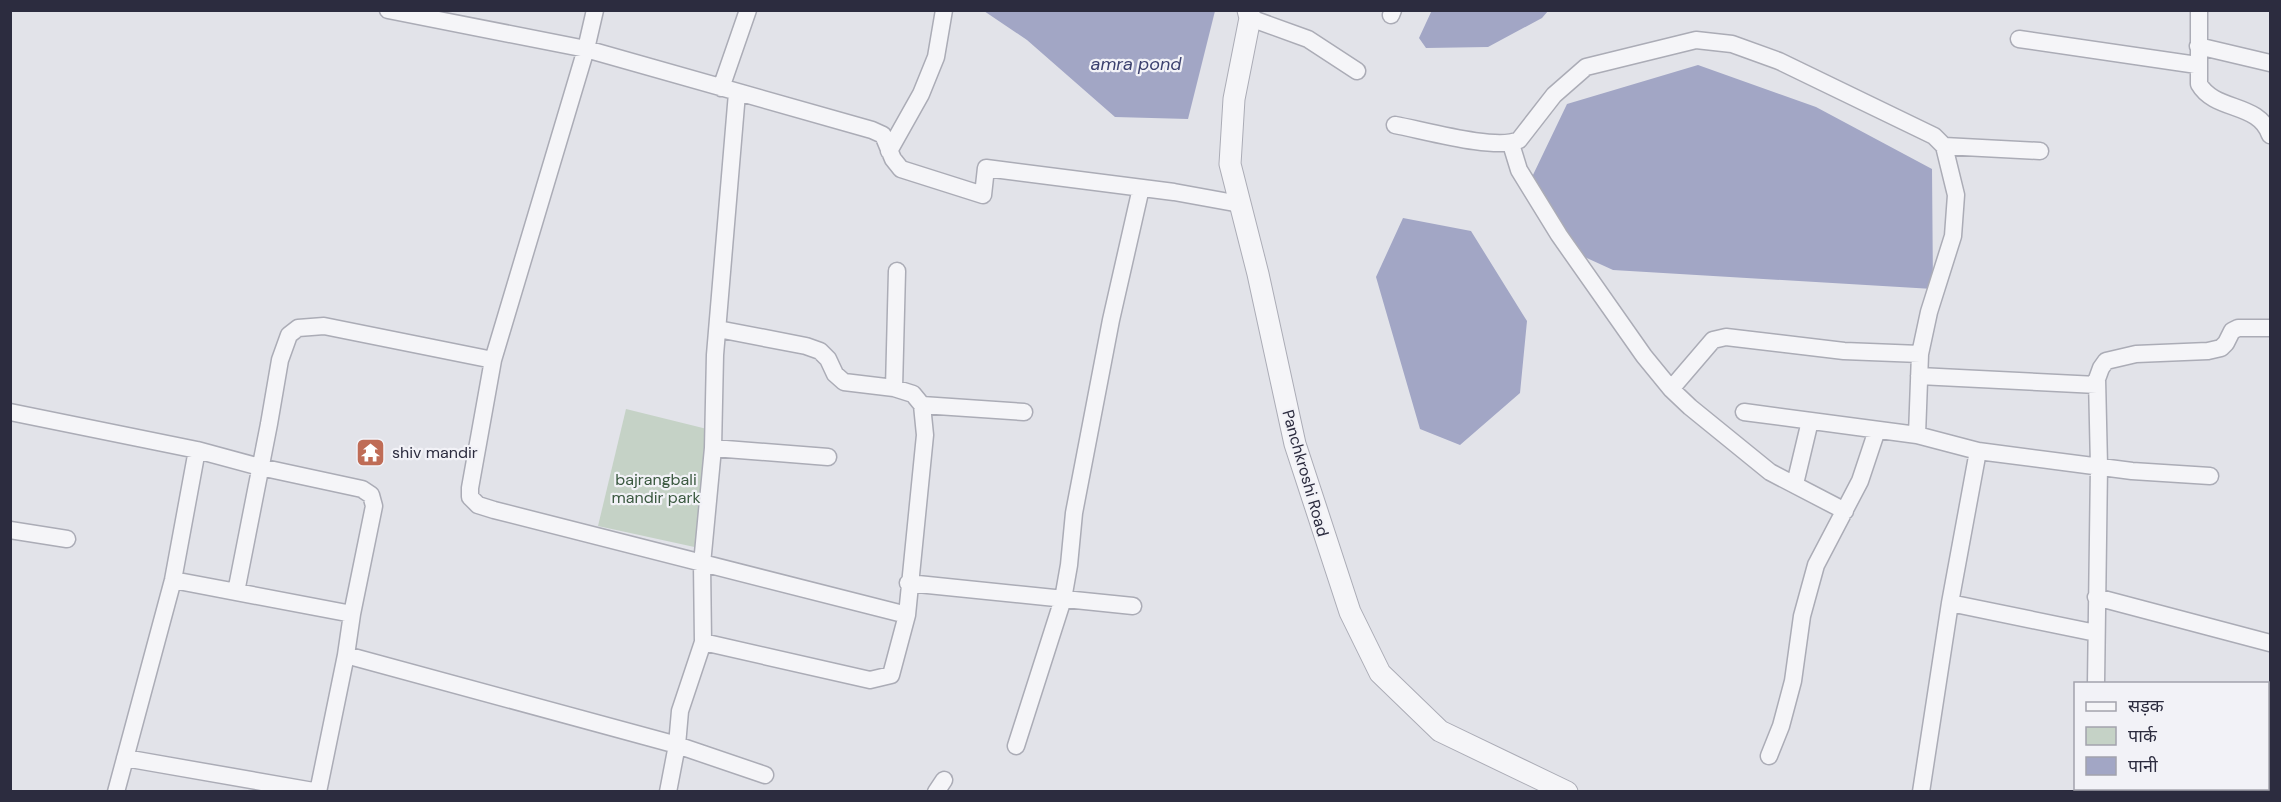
<svg xmlns="http://www.w3.org/2000/svg" width="2281" height="802" font-family="'DM Sans','Noto Sans Devanagari',sans-serif">
<style>
.green{fill:#c5d2c6}
.water{fill:#a2a6c5}
.lines{fill:none;stroke-linecap:round;stroke-linejoin:round}
.minor-casing{stroke:#abacb6;stroke-width:19}
.tertiary-casing{stroke:#abacb6;stroke-width:23}
.minor{stroke:#f5f5f8;stroke-width:16}
.tertiary{stroke:#f5f5f8;stroke-width:21}
.labels{text-anchor:middle;stroke-width:4.5;stroke-linejoin:round;paint-order:stroke}
.poi-label{font-size:16px;fill:#2c2c3f;stroke:#f2f2f7;text-anchor:start}
.street-label{font-size:16px;fill:#2c2c3f;stroke:#f2f2f7}
.park-label{font-size:16px;fill:#3b5940;stroke:#f2f2f7}
.water-label{font-size:18px;font-style:italic;fill:#3b406e;stroke:#f2f2f7}
</style>
<rect width="100%" height="100%" fill="#e2e3e9"/>
<path class="green" d="M626,409L707,429L699,548L598,526Z"/>
<path class="water" d="M1432,10H1548V11L1542,18L1488,47L1426,48L1419,38Z
M984,11H1215L1188,119L1115,117L1027,40Z
M1698,65L1816,107L1932,169L1933,289L1613,270L1578,254L1532,177L1567,104Z
M1403,218L1471,231L1527,321L1520,393L1460,445L1420,429L1376,277Z"/>
<g class="lines">
<defs>
<path id="minor" d="M388,10L586,49L872,130L883,135L893,159L901,169L983,195L986,168L1174,192L1240,204
M595,10L586,49L493,360L470,488V497L478,505L494,510L907,615
M2199,10V84C2215,112 2259,102 2270,135
M1391,15L1393,10
M1250,18L1308,39L1357,71
M2019,39L2197,65
M2198,46L2270,63
M721,88L748,10
M1395,125C1423,130 1496,151 1519,140L1554,95L1586,67L1696,40L1732,44L1779,61L1934,136L1944,146L1956,195L1953,236L1929,312L1920,354L1917,435
M1511,144L1519,170L1559,235L1644,356L1671,389L1690,407L1770,472L1845,511
M1944,146L2040,151
M889,151L921,94L936,57L944,10
M1919,376L2097,385
M894,388L897,271
M1671,389L1713,340L1726,337L1844,351L1920,354
M922,405L1024,412
M10,412L197,450L260,467L362,489L371,495L374,506L352,614
M1744,412L1917,435L1978,451L2132,471L2210,476
M713,448L828,457
M1795,484L1810,421
M10,530L67,539
M173,580L352,614L346,655L677,745L765,775
M908,583L1133,606
M236,592L269,424L280,360L289,335L298,328L324,326L493,360
M2096,597L2270,643
M1950,603L2096,633
M703,642L870,680L891,675L907,615L925,435L922,405L913,394L894,388L844,382L835,374L828,359L820,351L806,346L718,329
M2096,684L2099,466L2097,379L2101,368L2106,361L2136,354L2208,351L2221,348L2226,343L2232,331L2238,328H2270
M1016,746L1063,599L1069,565L1074,513L1111,320L1141,188
M1769,756L1781,726L1793,681L1802,616L1816,565L1860,481L1877,430
M125,758L319,792
M2097,788V792
M116,792L173,580L197,450
M318,792L346,655
M668,792L677,745L680,711L703,642L702,564L713,448L715,355L737,93
M936,792L944,780
M1921,792L1950,603L1978,451"/>
<path id="tertiary" d="M1248,10L1250,18L1234,99L1230,164L1258,274L1295,444L1350,612L1380,673L1440,731L1567,792"/>
</defs>
<use href="#minor" class="minor-casing"/>
<use href="#tertiary" class="tertiary-casing"/>
<use href="#minor" class="minor"/>
<use href="#tertiary" class="tertiary"/>
</g>
<defs>
<symbol id="temple-square" viewBox="-11 -11 22 22"><rect x="-9" y="-9" width="18" height="18" rx="4" fill="#bf6c56" stroke="#f2f2f7"/><path d="M0-6L5-2H3V0L6.5 2.5H4V6H1.5V3h-3V6H-4V2.5H-6.5L-3 0V-2H-5Z" fill="#fff"/></symbol>
</defs>
<g fill-rule="evenodd">
<use href="#temple-square" x="354" y="436" width="33" height="33"/>
</g>
<g class="labels">
<g class="poi-label">
<text x="392" y="458">shiv mandir</text>
</g>
<g class="street-label">
<text transform="translate(1306 473) rotate(74)" y="6">Panchkroshi Road</text>
</g>
<g class="park-label">
<text x="656" y="485">bajrangbali<tspan x="656" dy="18">mandir park</tspan></text>
</g>
<g class="water-label">
<text x="1136" y="70">amra pond</text>
</g>
</g>
<rect width="2281" height="802" fill="none" stroke="#2c2c3f" stroke-width="24"/>
<rect x="2074" y="682" width="195" height="108" fill="#f2f2f7" stroke="#a3a3ad" stroke-width="1.5"/>
<rect x="2086" y="702" width="30" height="9" fill="#f5f5f8" stroke="#a3a3ad" stroke-width="1.5"/>
<text x="2128" y="712" font-size="18" fill="#2c2c3f">सड़क</text>
<rect x="2086" y="727" width="30" height="18" fill="#c5d2c6" stroke="#a3a3ad" stroke-width="1.5"/>
<text x="2128" y="742" font-size="18" fill="#2c2c3f">पार्क</text>
<rect x="2086" y="757" width="30" height="18" fill="#a2a6c5" stroke="#a3a3ad" stroke-width="1.5"/>
<text x="2128" y="772" font-size="18" fill="#2c2c3f">पानी</text>
</svg>
